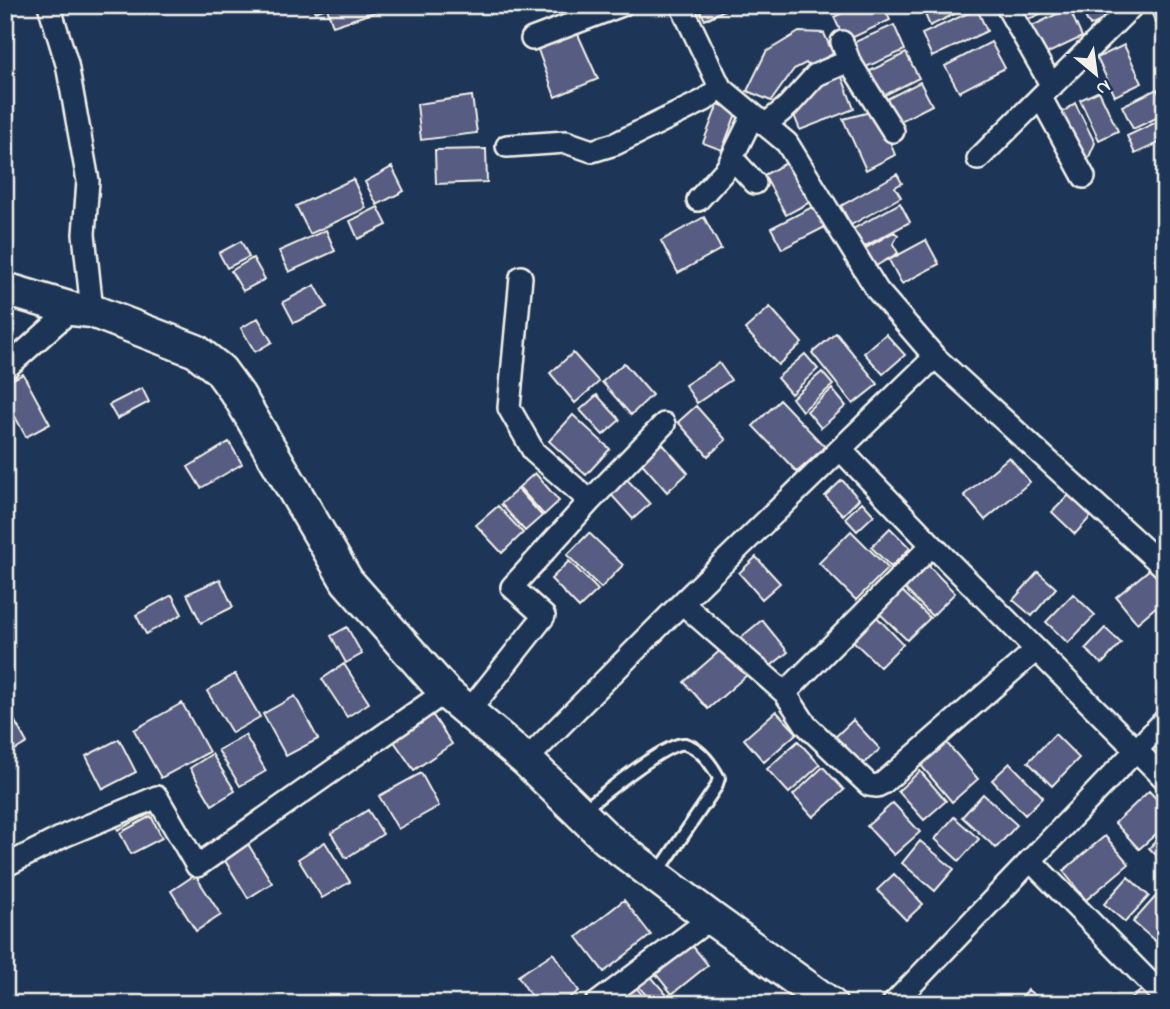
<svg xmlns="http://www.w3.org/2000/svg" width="1170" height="1009" font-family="'Indie Flower',sans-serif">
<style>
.building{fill:#565c82;stroke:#f4f1e8;stroke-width:2}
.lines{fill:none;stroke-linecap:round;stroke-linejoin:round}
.lane-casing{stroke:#f4f1e8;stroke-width:16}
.street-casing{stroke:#f4f1e8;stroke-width:26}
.secondary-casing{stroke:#f4f1e8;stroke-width:37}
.lane{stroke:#1d3557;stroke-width:10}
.street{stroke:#1d3557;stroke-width:21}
.secondary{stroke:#1d3557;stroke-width:32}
</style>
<rect width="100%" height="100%" fill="#1d3557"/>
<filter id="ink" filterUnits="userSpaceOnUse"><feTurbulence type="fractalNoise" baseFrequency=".0143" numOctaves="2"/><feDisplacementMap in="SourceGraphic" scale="14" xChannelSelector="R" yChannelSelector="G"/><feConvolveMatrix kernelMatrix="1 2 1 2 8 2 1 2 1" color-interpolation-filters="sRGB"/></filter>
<g filter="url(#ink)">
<path class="building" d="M312,5H373L375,12L333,26L327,8L315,12Z
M697,5H734L705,20Z
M859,5H883L890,20L845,41L834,17Z
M921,5H961L963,10L930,26Z
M1017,5H1059L1025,21Z
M1079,5H1104L1110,17L1090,26Z
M1069,8L1082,37L1042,56L1028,28Z
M977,9L987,31L932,57L922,34Z
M894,25L905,50L859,70L848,45Z
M576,30L598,79L555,97L537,47Z
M799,32L824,33L833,54L809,66L806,63L794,69L771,101L747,91L766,52Z
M991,42L1005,68L959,92L945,66Z
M1124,45L1142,83L1115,96L1097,58Z
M906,53L919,78L879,98L866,73Z
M839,69L854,109L800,130L792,110Z
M920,82L932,105L893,125L881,102Z
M1157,89L1165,106V114L1133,129L1122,106Z
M1099,91L1118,131L1099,140L1080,100Z
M472,96L477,133L421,140L417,104Z
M1075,103L1095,143L1086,164L1059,115Z
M718,104L737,111L722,150L703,143Z
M878,110L895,155L866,170L843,119Z
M1165,118V140L1135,154L1127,136Z
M486,149L487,182L436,184L435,150Z
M788,162L810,202L786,215L764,175Z
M392,167L404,191L377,205L365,182Z
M897,174L902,183L895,187L901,197L851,225L841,206Z
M353,179L366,208L310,234L296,206Z
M900,203L910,222L860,249L849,231Z
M816,205L827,226L782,249L771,228Z
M378,207L387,225L358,239L350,221Z
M704,217L721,249L678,273L661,241Z
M326,230L335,251L289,272L279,251Z
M894,232L898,235L893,244L898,253L869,270L859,252Z
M926,240L939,264L902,284L889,260Z
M241,241L249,257L227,268L219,253Z
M253,258L265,279L243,291L231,271Z
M315,285L327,307L294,323L283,302Z
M770,307L802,343L778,365L745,329Z
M258,318L272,342L255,352L241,328Z
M836,333L878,384L853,404L812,353Z
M886,334L905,355L883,374L864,353Z
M573,353L599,382L575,403L550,373Z
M805,354L818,369L791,394L777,378Z
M624,363L652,395L631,415L602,382Z
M719,363L731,380L697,403L685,385Z
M822,372L833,385L802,411L792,398Z
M23,374L50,424L26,437L5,398V383Z
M142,388L149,402L117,419L109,405Z
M832,389L846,406L821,428L807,411Z
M597,395L620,420L603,435L580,410Z
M780,400L825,447L797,472L753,426Z
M696,406L726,440L708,456L678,422Z
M573,415L610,449L586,475L549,441Z
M660,441L688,473L667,492L639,460Z
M229,442L242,464L201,488L188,467Z
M1009,457L1030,482L985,520L964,495Z
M535,473L559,501L544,515L519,487Z
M623,475L650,504L633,519L607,490Z
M842,480L859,499L843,515L825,496Z
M518,489L542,516L525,531L501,504Z
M1071,493L1093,514L1075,534L1052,512Z
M862,502L874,515L857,531L845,518Z
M498,506L523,533L502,553L476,525Z
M890,528L910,548L891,567L871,547Z
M851,531L888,568L856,600L819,563Z
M589,533L623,565L601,588L567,555Z
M756,557L780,583L762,599L739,573Z
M569,561L598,590L579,608L551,579Z
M924,561L955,593L932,616L900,584Z
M1150,569L1165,587V599L1137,623L1116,597Z
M1038,572L1056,588L1032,616L1013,600Z
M220,579L233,607L201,623L187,594Z
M898,587L930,618L907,640L875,609Z
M1073,594L1095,615L1068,643L1046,622Z
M172,595L182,614L146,634L136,615Z
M873,613L903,644L880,667L849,637Z
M762,620L788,652L767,669L740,638Z
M347,627L362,654L346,663L331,636Z
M1105,628L1121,643L1102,664L1085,649Z
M723,648L747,675L708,709L684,682Z
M344,664L369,703L347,717L322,679Z
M235,674L260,717L232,733L207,691Z
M295,696L318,739L286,756L263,714Z
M182,703L209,752L161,778L134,730Z
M8,709L27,743L5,756V710Z
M776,711L797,733L764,762L744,739Z
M432,714L452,744L414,770L393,740Z
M853,720L880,749L860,767L833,739Z
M1055,734L1079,758L1052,786L1028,762Z
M245,735L266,771L240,786L218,750Z
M119,739L136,772L103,789L86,756Z
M798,741L820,765L789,793L767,769Z
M945,741L978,779L952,802L919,763Z
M212,754L235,791L212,805L190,768Z
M1010,763L1043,797L1025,815L992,780Z
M823,767L844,790L813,817L793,795Z
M920,771L946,801L924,820L898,791Z
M421,773L439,806L398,829L379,796Z
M1149,791L1165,808V826L1139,849L1115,823Z
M140,793L151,813L118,830L108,810Z
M983,794L1017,825L996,848L962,817Z
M893,803L920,832L894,855L867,826Z
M368,810L383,834L346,858L331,833Z
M151,816L162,838L131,854L120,833Z
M954,817L979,839L959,861L935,839Z
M1165,832V864L1149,848Z
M1105,836L1129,864L1086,900L1063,871Z
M920,841L954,869L935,891L902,863Z
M325,842L350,882L322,898L298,859Z
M248,844L272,883L248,898L224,859Z
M894,874L923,904L906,920L877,890Z
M195,875L221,915L196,931L171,891Z
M1128,877L1149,896L1125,922L1104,904Z
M1158,894L1165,900V931L1155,941L1133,922Z
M624,900L651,935L604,972L577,937Z
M691,944L708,965L672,994L655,973Z
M553,953L579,991L560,1004H536L518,976Z
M648,973L671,1000L666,1004H653L636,983Z
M632,982L649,1004H621L614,996Z
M1144,988L1158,1004H1125Z
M1028,990L1046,1004H1017Z"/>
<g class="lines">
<defs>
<path id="lane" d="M582,811C599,798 666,741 685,744C700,748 712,765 719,778L716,787L657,874"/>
<path id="street" d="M49,5L67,64L88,181L84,234L92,311
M681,5L720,87L787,143L877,290L935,357
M1006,5L1052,86
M1161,5L1165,14
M532,39L622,5
M849,61L893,131
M1041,98L1084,177
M765,125L788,106L816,75L849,61L842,42
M507,146L566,142L592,151L615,144L705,100L720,87
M732,158L755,183
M978,159L1133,5
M698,200L727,168L753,115
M5,369L72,309
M840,449L932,545L1165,779
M590,501L664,424
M682,603L785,693L806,725L869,785L877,786L883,783L1036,650
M785,693L932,545
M469,711L544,616L512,587L590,501L534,452L509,408L521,277
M526,760L682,603L935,357L1165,568
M1030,860L1165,998
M5,866L66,835L157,797L197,866L445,692
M596,1004L711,918
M893,1004L1165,720"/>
<path id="secondary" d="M5,289L72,309L92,311L196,351L220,370L239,396L347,581L445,692L526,760L607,839L711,918L830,1004"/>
</defs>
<use href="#lane" class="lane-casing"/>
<use href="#street" class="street-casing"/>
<use href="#secondary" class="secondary-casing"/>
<use href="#lane" class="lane"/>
<use href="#street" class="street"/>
<use href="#secondary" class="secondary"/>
</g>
</g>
<rect width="1170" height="1009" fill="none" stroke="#1d3557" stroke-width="28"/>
<rect x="14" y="14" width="1142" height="981" fill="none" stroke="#f4f1e8" stroke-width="2.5" filter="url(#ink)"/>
<g transform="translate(1096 74) rotate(151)" stroke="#1d3557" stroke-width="5" paint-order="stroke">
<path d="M0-5L12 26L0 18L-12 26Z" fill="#f4f1e8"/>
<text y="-10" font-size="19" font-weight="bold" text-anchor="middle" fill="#f4f1e8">N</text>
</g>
</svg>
